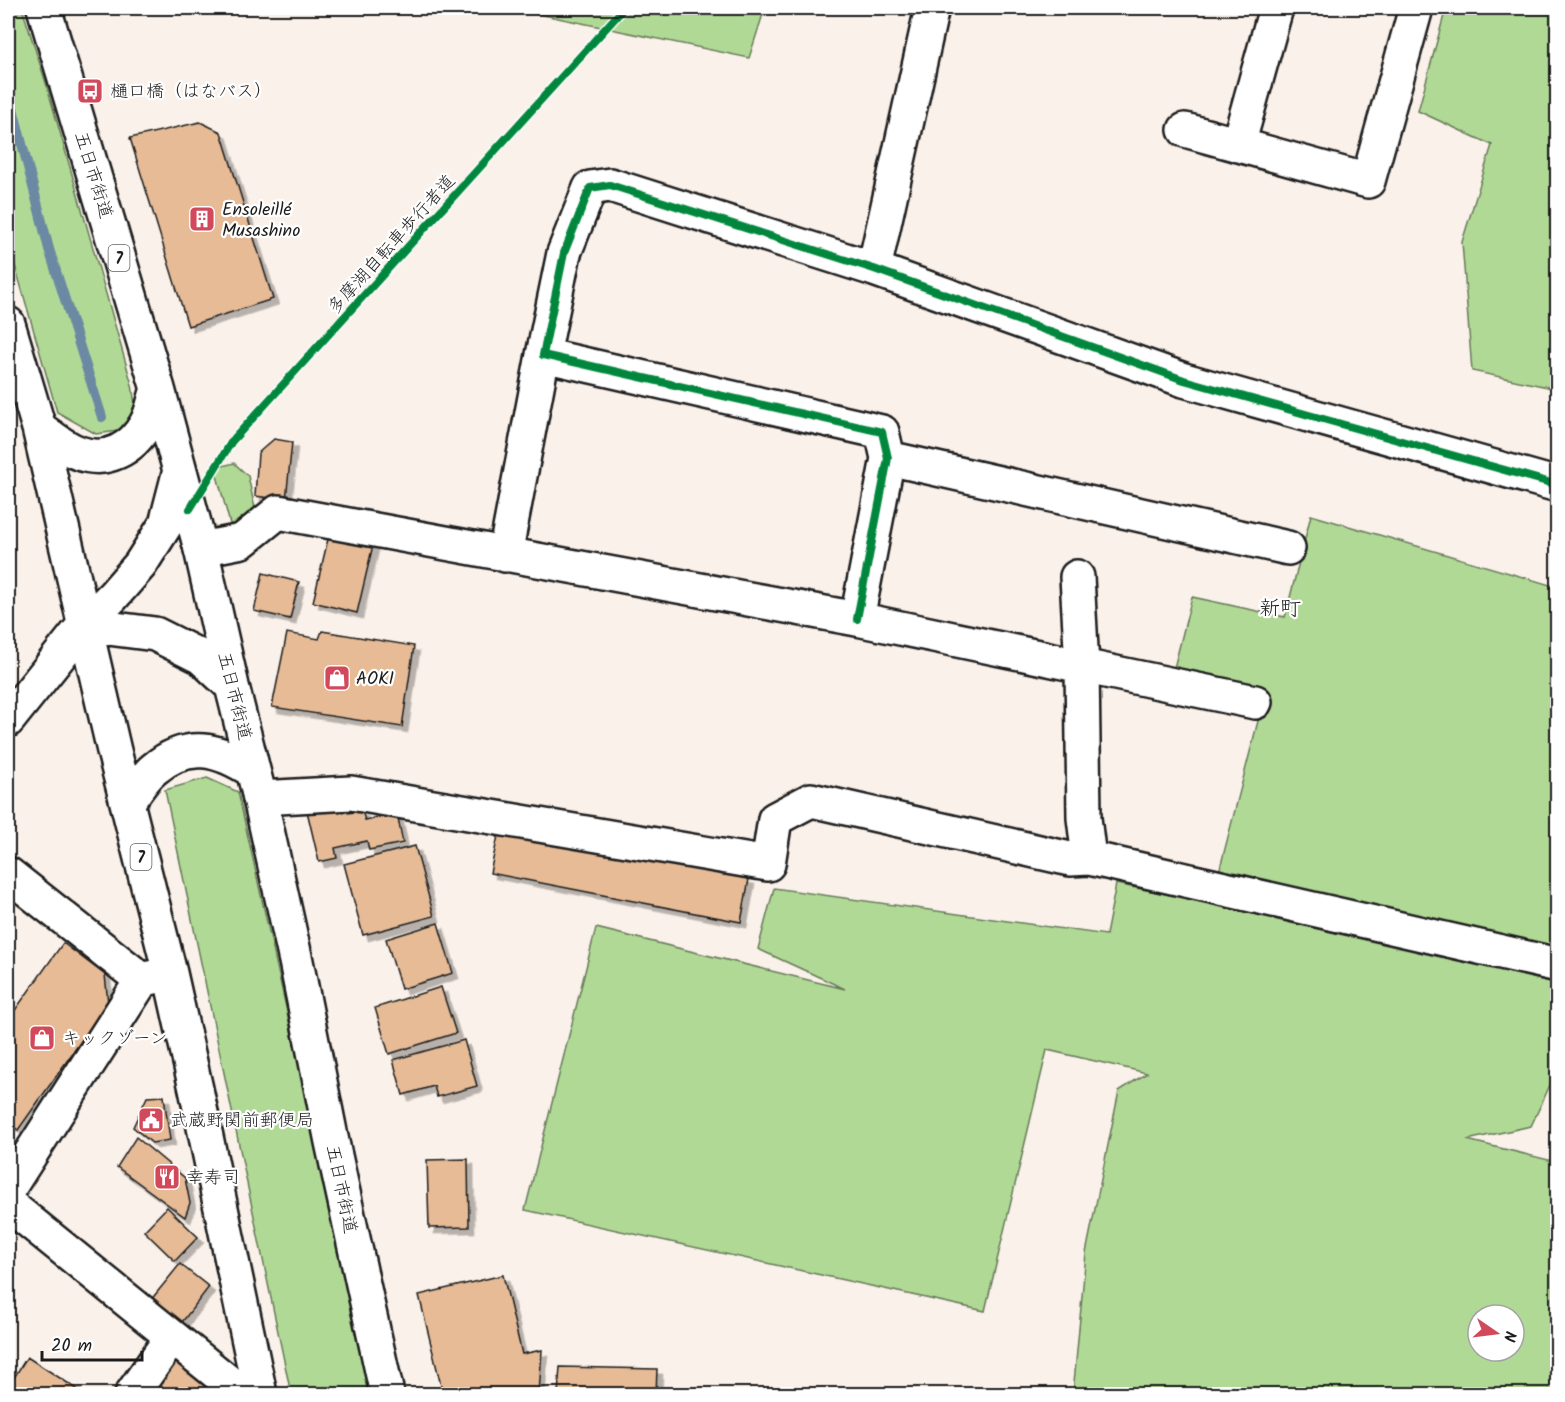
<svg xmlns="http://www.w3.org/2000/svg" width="1565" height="1402" font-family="Kalam,'Klee One',sans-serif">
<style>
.green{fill:#b1d996;stroke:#667a59;stroke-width:1.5;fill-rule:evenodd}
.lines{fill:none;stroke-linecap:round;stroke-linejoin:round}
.stream{stroke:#6c89a3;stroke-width:10}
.building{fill:#e6bb96;stroke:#1c1c1c;stroke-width:1.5;filter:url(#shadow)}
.minor-casing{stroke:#1c1c1c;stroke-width:38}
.major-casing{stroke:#1c1c1c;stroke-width:38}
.minor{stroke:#fff;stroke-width:33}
.major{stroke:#fff;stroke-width:33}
.cycleway-casing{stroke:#fff;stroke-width:11}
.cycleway{stroke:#00873e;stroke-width:8}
.labels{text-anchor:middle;stroke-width:4.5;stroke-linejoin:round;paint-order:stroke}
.shield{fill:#fff;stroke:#606060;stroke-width:1.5}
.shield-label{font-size:16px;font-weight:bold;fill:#1c1c1c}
.poi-label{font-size:18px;fill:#1c1c1c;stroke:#fff;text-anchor:start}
.street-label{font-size:18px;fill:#1c1c1c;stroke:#fff}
.quarter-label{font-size:21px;fill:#1c1c1c;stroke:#fff}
</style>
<defs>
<filter id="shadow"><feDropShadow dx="5.5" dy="5.5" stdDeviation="0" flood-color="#0004"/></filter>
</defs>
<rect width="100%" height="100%" fill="#faf1ea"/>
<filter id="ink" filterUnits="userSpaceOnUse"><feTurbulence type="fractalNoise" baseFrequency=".0167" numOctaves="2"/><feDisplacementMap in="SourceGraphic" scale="12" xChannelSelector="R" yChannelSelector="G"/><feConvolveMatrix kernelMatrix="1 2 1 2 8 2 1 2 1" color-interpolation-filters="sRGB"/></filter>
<g filter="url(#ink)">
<path class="green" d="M8,8H22L46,83L132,385L135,404L132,418L118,431L96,434L57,412L8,241Z
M510,8H765L749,58Z
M1446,8H1557V389L1472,371L1462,242L1492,145L1418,111Z
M234,463L248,476L256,513L248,524H230L215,468Z
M1311,515L1557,587V1070L1531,1126L1467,1140L1557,1162V1394H1073L1086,1253L1119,1091L1147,1073L1047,1050L985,1311L525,1210L596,928L845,989L758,949L774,888L1106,935L1116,884L1211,903L1266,690L1173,672L1192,597L1285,617ZM1478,1315H1514V1351H1478Z
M207,778L238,792L372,1394H291L165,790Z"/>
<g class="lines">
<path class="stream" d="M8,89L49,249L102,417"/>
</g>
<path class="building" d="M200,122L221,132L273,299L188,326L130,138Z
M274,439L292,442L286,500L255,496L258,453Z
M329,535L373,545L357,613L313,602Z
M263,573L299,582L290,619L254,611Z
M322,631L414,646L402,727L272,707L287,633L319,639Z
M327,807L331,812L347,809L348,813L362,811L365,820L397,813L403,843L369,850L367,841L335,848L337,858L319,862L307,811Z
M499,831L749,879L741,922L490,873Z
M415,846L434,916L363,935L344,864Z
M438,923L453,973L401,989L386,939Z
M63,943L105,975L108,1003L18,1130L8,1123V1020Z
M441,987L456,1033L389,1054L375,1008Z
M464,1040L477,1086L437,1097L434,1086L403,1095L393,1060Z
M164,1096L170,1140L152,1143L133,1127L147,1097Z
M136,1137L185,1178L190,1203L185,1217L117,1167Z
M468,1159L469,1227L429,1228L427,1160Z
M167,1207L198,1237L175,1261L144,1231Z
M180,1264L209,1287L176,1330L146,1306Z
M503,1275L522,1354L542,1350L539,1394H443L419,1295Z
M175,1355L221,1394H143Z
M27,1357L85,1394H8V1387Z
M560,1367L657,1369L656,1394H558Z"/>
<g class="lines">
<defs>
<path id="minor" d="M1185,130L1368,181L1416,8
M1238,145L1276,8
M874,269L932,8
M543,355L882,432L888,458L857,619
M888,458L1288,548
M201,549L242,541L278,512L857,619L1082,666L1084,818L1089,858
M505,555L543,355L564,253L590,188L610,185L874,269L1184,380L1558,485
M1077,577L1082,666L1255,702
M260,798L351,793L768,864L775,819L811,800L1070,859L1089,858L1558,965
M8,874L142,980L162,975
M8,1189L142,980
M8,1204L243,1394
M132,1394L172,1337"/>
<path id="major" d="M44,8L158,389L201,549L232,686L260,798L296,961L332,1142L387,1394
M8,324L39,428L114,751L170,973L196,1089L260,1394
M39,428C52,437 64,448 79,453C107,463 132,449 146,424C152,414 154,400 158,389
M84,625L155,634L201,657L232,686
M8,720L84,625L113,596L140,565L166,524L179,474
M127,803C135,792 143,778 154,769C188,740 219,749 253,771"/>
</defs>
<use href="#minor" class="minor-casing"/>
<use href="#major" class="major-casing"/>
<use href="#minor" class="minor"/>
<use href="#major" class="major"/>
<defs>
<path id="cycleway" d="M190,509L232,441L624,8
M857,619L888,458L882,432L543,355L564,253L590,188L610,185L874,269L1184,380L1558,485"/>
</defs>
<use href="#cycleway" class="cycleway-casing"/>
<use href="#cycleway" class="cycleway"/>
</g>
</g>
<defs>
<symbol id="bus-square" viewBox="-11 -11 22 22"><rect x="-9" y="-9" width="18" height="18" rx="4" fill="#d1495b" stroke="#fff"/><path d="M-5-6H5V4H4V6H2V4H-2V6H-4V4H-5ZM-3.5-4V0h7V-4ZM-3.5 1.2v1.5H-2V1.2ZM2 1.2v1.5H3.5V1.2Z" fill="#fff"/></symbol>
<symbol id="building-square" viewBox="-11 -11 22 22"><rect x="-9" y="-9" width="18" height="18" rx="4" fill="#d1495b" stroke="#fff"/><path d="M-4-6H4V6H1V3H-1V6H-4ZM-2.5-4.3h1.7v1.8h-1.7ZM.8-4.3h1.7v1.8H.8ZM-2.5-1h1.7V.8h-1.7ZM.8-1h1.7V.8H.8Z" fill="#fff"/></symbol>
<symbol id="shop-square" viewBox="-11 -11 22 22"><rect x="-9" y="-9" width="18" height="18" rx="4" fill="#d1495b" stroke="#fff"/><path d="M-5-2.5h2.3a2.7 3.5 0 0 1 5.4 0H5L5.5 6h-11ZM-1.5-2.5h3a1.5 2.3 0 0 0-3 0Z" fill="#fff"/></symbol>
<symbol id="civic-square" viewBox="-11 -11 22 22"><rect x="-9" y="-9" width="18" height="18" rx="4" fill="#d1495b" stroke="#fff"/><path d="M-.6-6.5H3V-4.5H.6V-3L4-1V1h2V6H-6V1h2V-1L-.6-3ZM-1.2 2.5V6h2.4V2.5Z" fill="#fff"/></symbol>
<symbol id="restaurant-square" viewBox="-11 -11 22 22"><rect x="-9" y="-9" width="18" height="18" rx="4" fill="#d1495b" stroke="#fff"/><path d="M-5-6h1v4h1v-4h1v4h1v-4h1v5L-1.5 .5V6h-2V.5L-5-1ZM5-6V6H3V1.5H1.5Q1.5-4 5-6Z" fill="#fff"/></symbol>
</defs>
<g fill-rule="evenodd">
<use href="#bus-square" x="75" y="76" width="30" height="30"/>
<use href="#building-square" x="187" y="204" width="30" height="30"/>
<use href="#shop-square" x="322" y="663" width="30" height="30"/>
<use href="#shop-square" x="27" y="1023" width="30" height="30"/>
<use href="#civic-square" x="136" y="1105" width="30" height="30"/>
<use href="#restaurant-square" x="152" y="1162" width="30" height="30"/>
</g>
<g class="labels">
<g class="shield">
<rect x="108.5" y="245" width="21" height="26" rx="4.5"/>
<rect x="130.5" y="844" width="21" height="26" rx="4.5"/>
</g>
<g class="shield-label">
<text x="119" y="264">7</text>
<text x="141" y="863">7</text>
</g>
<g class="poi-label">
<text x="110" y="97">樋口橋（はなバス）</text>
<text x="222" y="215">Ensoleillé<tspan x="222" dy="21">Musashino</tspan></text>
<text x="356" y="684">AOKI</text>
<text x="62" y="1044">キックゾーン</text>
<text x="170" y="1126">武蔵野関前郵便局</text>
<text x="186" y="1183">幸寿司</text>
</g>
<g class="street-label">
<text transform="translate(94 175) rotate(73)" y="6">五日市街道</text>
<text transform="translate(391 244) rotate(-48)" y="6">多摩湖自転車歩行者道</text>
<text transform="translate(235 696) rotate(76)" y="6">五日市街道</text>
<text transform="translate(342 1189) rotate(78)" y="6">五日市街道</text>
</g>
<g class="quarter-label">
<text x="1280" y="615">新町</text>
</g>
</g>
<rect width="1565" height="1402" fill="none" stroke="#fff" stroke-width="30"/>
<rect x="15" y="15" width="1535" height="1372" fill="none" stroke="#1c1c1c" stroke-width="2" filter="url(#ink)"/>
<g transform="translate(1496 1333) rotate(104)"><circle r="28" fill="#ffffff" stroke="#a4a4a4" stroke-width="1.5"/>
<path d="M0-4.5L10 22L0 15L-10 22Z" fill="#d1495b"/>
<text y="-9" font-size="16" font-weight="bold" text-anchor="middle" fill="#1c1c1c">N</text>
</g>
<path d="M42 1351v9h100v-9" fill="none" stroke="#1c1c1c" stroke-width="3"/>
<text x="51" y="1351" font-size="18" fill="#1c1c1c" stroke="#ffffff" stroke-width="4.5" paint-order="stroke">20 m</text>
</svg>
